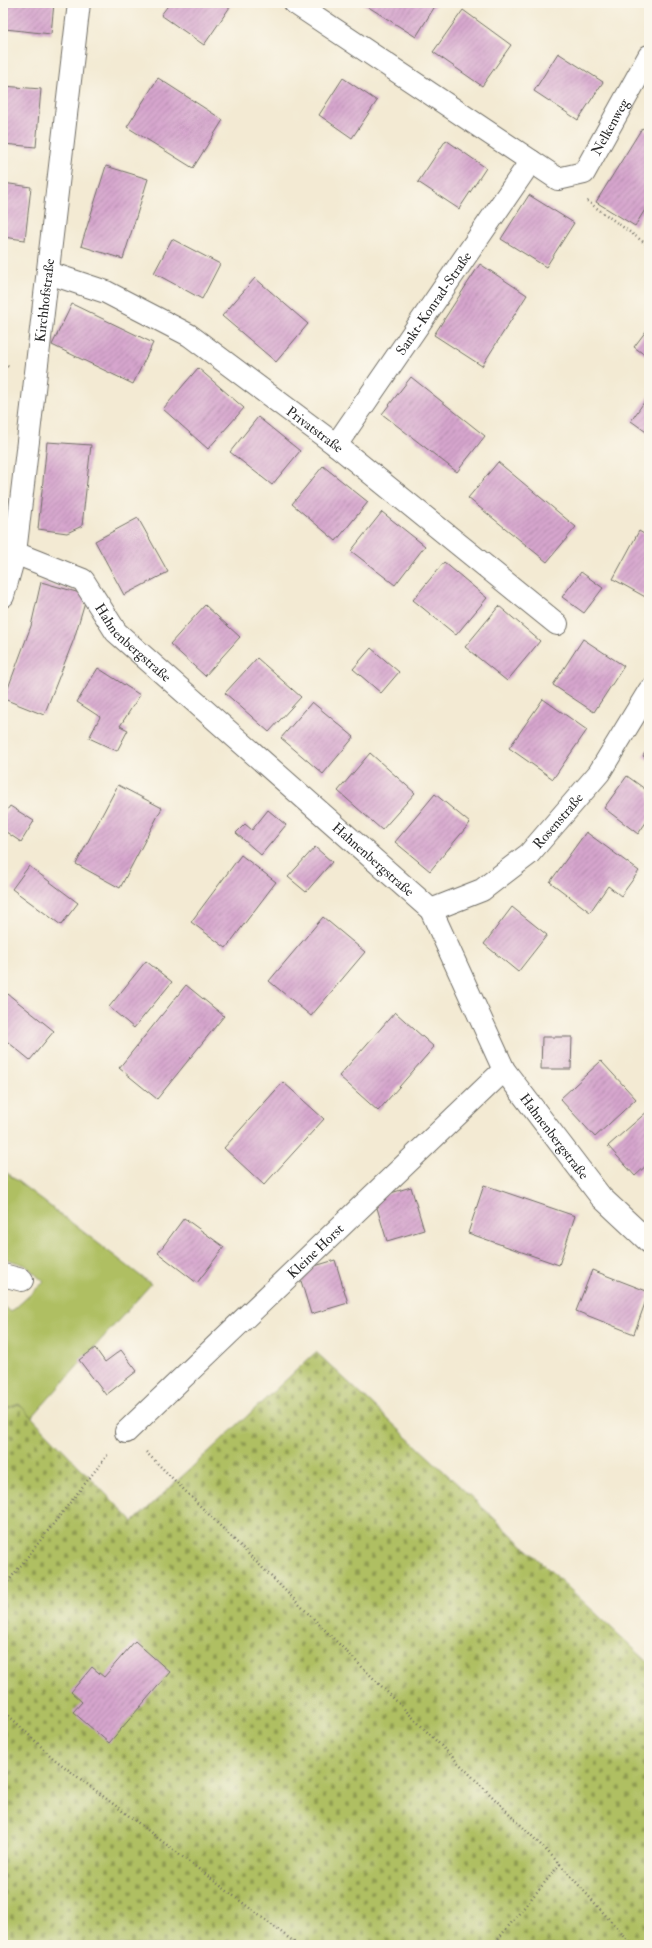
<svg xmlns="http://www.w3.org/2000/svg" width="652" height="1948" font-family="'IM FELL Double Pica',serif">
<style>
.grass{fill:#afbf62;stroke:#6d7546}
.cemetery{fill:url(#cemetery-stones);stroke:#6d7546}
.building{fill:url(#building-hatch)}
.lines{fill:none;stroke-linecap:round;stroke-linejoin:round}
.street-casing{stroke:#716e66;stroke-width:24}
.path{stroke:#716e66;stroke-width:2.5;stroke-dasharray:1 3;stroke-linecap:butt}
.street{stroke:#fff;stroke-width:22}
.labels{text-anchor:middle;stroke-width:4;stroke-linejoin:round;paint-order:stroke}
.street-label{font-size:14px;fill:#2b2b2b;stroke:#fbf7ec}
</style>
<defs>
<pattern id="cemetery-stones" width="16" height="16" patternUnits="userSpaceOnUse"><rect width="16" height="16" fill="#afbf62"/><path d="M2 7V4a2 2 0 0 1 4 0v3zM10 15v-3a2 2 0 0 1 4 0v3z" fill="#8f9b51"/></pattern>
<pattern id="building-hatch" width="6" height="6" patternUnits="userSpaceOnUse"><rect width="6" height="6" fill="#d6a5cd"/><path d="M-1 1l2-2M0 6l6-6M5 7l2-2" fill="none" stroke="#ae87a7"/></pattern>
</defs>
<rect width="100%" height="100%" fill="#fbf7ec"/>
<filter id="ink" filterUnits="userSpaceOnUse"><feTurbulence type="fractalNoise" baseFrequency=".025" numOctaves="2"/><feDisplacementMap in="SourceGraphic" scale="8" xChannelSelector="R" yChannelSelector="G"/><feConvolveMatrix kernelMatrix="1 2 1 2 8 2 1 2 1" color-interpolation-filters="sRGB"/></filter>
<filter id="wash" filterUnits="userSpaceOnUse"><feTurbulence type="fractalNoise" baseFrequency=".012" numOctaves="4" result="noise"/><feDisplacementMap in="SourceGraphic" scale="16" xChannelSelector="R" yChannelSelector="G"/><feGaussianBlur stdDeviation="0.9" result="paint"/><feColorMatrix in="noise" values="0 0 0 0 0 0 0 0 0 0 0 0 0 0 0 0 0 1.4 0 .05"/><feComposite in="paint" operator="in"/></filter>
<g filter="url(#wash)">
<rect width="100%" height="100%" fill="#f3ead3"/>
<path class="grass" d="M3,1170L151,1284L32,1417L19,1404L3,1410V1305L11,1312L44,1282L25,1265L3,1258Z"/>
<path class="cemetery" d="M316,1352L649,1663V1945H3V1410L19,1404L133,1522Z"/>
<g id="blocks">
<path class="building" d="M7,3H54L51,34L5,29Z
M170,3H230L232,4L204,45L161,15Z
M362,3H437L416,37Z
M463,10L511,45L482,86L433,52Z
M558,53L603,82L578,120L534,91Z
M158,78L223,120L193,168L127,127Z
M343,78L377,101L352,138L319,115Z
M3,86L41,89L36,147L3,144Z
M642,128L649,132V203L635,226L596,202Z
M446,140L486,168L459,209L418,182Z
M106,166L148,179L123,259L81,246Z
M3,183L31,187L25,240L3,237Z
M529,195L574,223L546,267L501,239Z
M172,239L220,264L202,299L154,273Z
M480,264L527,295L482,366L434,335Z
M255,278L308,324L276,362L222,316Z
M72,304L153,343L133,384L52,345Z
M649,327V358L634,347Z
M198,368L244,408L208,449L163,409Z
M411,377L485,436L457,472L382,414Z
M649,395V434L631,421Z
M258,417L300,451L272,485L230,452Z
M47,442L91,445L82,526L67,533L38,529Z
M498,462L576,527L547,562L468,498Z
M323,466L368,502L336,541L292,504Z
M382,512L425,546L395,585L351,551Z
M138,518L168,572L124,595L95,541Z
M639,531L649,537V599L613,579Z
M444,562L487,598L456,635L413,600Z
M581,572L603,588L584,613L562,597Z
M41,582L87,595L74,639L44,715L4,699L31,626Z
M205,605L240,637L205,676L170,644Z
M499,606L540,641L507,681L465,647Z
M583,639L624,666L594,712L553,685Z
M371,648L399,672L381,693L353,669Z
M257,658L301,697L269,732L225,693Z
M98,668L140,695L120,726L128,730L117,751L89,738L100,717L77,702Z
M543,699L587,730L553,779L509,748Z
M312,702L354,737L323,774L281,738Z
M649,747V761L643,756Z
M370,753L415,793L382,830L338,791Z
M627,776L649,792V818L638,834L604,808Z
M118,785L162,808L120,888L76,864Z
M435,794L470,823L430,871L395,842Z
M10,806L34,821L21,842L3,830V813L4,814Z
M268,810L286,825L261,855L236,833L245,824L252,830Z
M586,832L639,871L621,896L608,886L590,912L550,882Z
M315,847L332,862L306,892L288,877Z
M241,855L276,882L226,948L191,922Z
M29,866L78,903L61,925L12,889Z
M512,907L547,935L518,972L484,944Z
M323,917L365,952L311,1016L269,981Z
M146,961L172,982L134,1028L109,1007Z
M186,985L224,1016L157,1099L119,1068Z
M8,994L54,1031L30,1060L3,1038V1000Z
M395,1012L434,1047L378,1111L339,1076Z
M542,1037H572L571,1069H541Z
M601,1061L636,1099L595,1137L560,1099Z
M283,1082L324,1119L264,1185L224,1148Z
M649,1110V1163L635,1176L608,1146Z
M484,1185L575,1216L559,1265L468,1233Z
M411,1187L424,1230L387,1241L374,1198Z
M184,1218L224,1247L197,1283L158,1253Z
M335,1260L348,1303L311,1314L298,1271Z
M592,1270L649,1292L634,1334L576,1311Z
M95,1348L105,1362L121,1350L137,1371L106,1395L79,1360Z
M135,1641L170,1672L109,1743L73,1712L82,1702L71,1692L92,1667L104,1677Z"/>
</g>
</g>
<g filter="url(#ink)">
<use href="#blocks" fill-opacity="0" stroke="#716e66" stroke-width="1"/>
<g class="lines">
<defs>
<g id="street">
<path id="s1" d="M295,3L558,179L584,173L649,56"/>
<path id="s2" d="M49,273L106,292L189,335L336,445L557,624"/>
<path id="s3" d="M336,445L531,161"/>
<path id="s4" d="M15,553L83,580L116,632L431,910L504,1070L601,1197L649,1242"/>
<path id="s5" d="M3,596L15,553L79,3"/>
<path id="s6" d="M431,910L482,890L529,854L599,773L649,691"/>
<path d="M3,1275L22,1280"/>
<path id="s7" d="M126,1432L504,1070"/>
</g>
</defs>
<use href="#street" class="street-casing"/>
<path class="path" d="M587,201L649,246
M3,360L5,365L9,367
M146,1452L560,1864L493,1945
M3,1588L109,1453
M3,1710L53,1758L298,1945
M560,1864L632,1945"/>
<use href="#street" class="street"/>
</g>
</g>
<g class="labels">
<g class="street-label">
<text dy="5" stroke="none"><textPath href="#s1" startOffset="396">Nelkenweg</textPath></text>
<text dy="5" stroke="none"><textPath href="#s5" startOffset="299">Kirchhofstraße</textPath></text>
<text dy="5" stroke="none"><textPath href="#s3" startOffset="172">Sankt-Konrad-Straße</textPath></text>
<text dy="5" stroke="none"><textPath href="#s2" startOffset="311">Privatstraße</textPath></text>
<text dy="5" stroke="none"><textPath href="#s4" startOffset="154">Hahnenbergstraße</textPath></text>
<text dy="5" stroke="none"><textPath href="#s6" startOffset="158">Rosenstraße</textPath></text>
<text dy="5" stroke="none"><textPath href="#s4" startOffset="478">Hahnenbergstraße</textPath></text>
<text dy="5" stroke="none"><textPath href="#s4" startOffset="814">Hahnenbergstraße</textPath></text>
<text dy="5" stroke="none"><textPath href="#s7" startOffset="262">Kleine Horst</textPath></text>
</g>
</g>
<rect width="652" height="1948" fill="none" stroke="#fbf7ec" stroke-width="16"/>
</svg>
